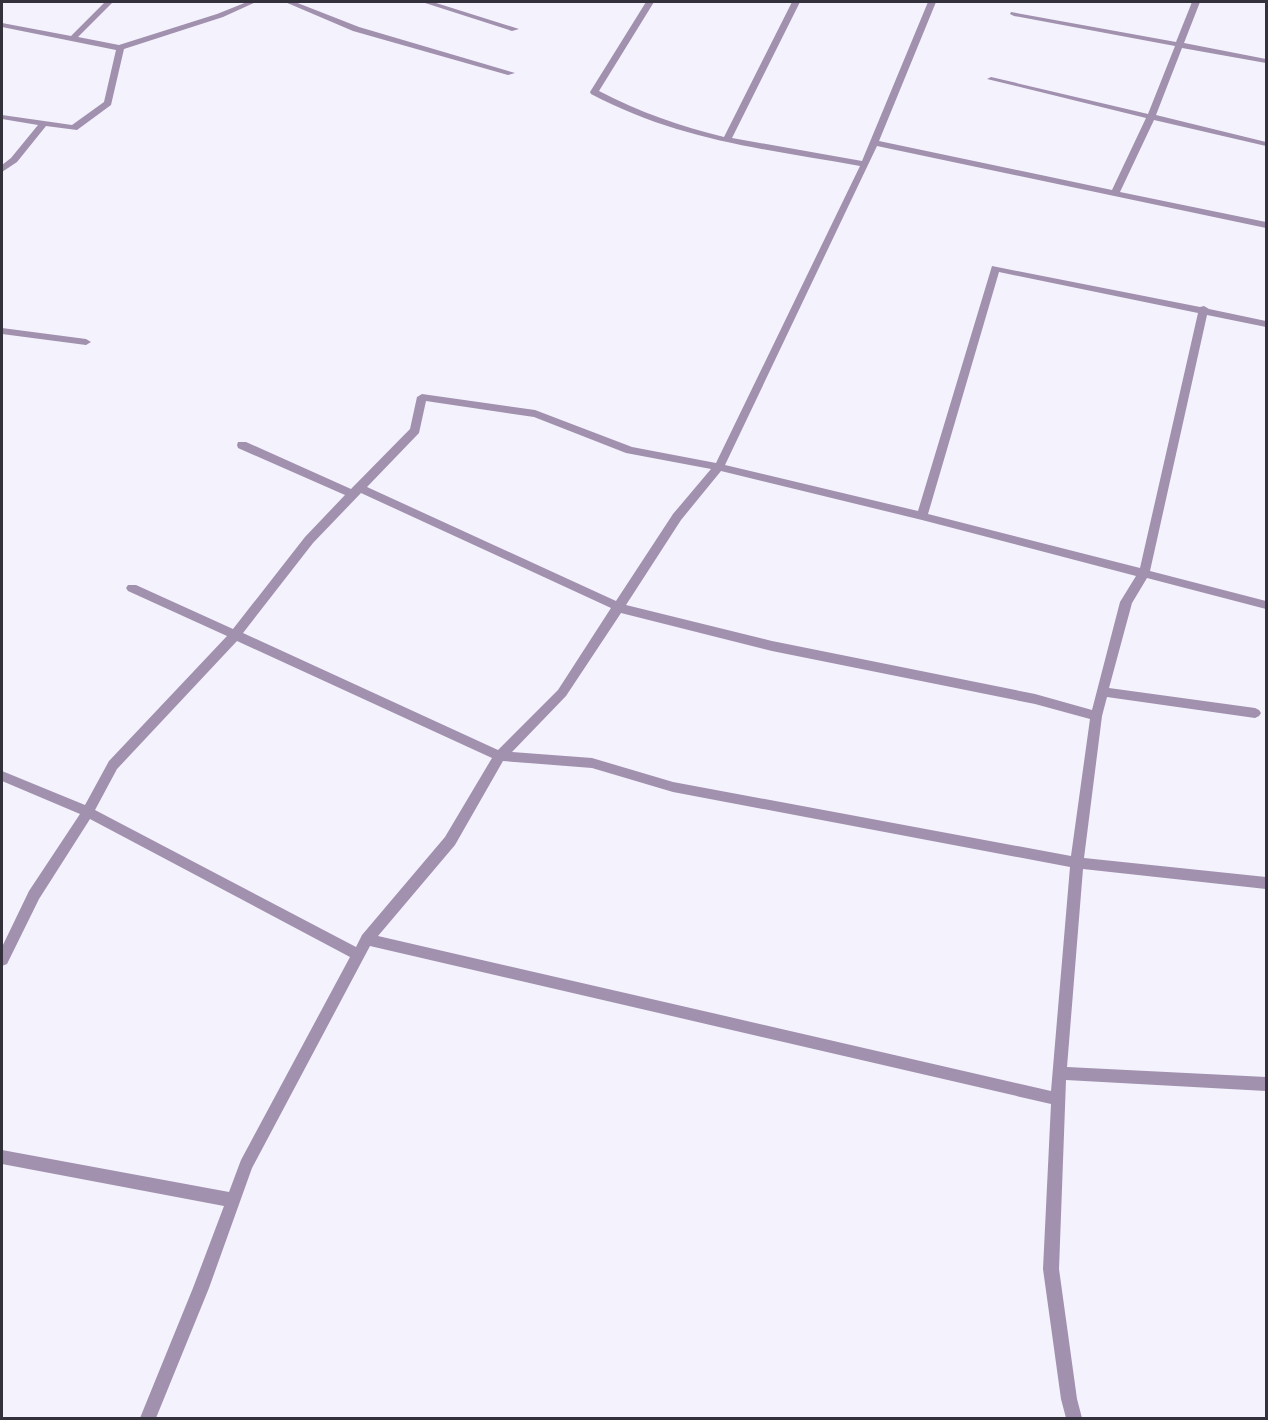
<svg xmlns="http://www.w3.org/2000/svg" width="1268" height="1420" font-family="Figtree,sans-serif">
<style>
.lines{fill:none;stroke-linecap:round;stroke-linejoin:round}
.minor{fill:#a190ae;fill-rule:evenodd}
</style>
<rect width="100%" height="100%" fill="#f3f2fd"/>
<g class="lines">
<path class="minor" d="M105,2H113L78,37L119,45L217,14L247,2H256L223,17L124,49L111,105L77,130L46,126L17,162L2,172V165L11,158L38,125L2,119V115L72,125L104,102L116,50L2,27V23L71,36Z
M285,2H295L359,27L515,73L508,75L353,31Z
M422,2H433L519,29L512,31Z
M646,2H654L599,91C639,112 680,126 724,137L792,2H800L732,138L862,161L928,2H936L879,141L1112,190L1146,118L987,79L991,77L1148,114L1175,46L1014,16L1010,14L1011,12L1176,42L1192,2H1200L1184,43L1266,59V63L1182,48L1156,115L1266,142V146L1154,120L1120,192L1266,222V228L877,146L725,465L918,511L992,266L1200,307L1204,306L1209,309L1266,321V327L1207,315L1150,571L1266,601V609L1147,578L1132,603L1109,688L1255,708L1259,710L1261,713L1259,716L1255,718L1107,697L1102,716L1084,858L1266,877V889L1083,869L1067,1067L1266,1077V1091L1066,1080L1059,1269L1077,1399L1082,1418H1066L1061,1399L1043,1269L1051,1104L370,946L252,1168L209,1288L156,1418H140L193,1288L224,1206L2,1164V1150L229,1192L241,1160L350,957L90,819L39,899L7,964L2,966V947L29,891L80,814L2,781V771L85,805L109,761L227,636L128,591L126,588L128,585H136L233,629L305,537L345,495L238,448L237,445L238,442H246L351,489L410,429L417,397L422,394L535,410L632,447L716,463L860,166C764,149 678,140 591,94L590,92ZM999,272L1198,313L1140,568L928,514ZM426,401L534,417L626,453L711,469L673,514L616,601L367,487L419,433ZM721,471L922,520L1136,576L1120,602L1092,710L1035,694L772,641L626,605L681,520ZM361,493L611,608L558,690L498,750L243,633L313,543ZM621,613L772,651L1035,704L1090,719L1071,856L673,782L592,758L512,752L566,696ZM237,641L492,758L445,837L362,935L356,947L95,810L117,769ZM503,761L592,768L673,792L1070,867L1051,1091L378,936L455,845Z
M2,328L86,339L91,342L86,345L2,334Z"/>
</g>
<rect width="1268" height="1420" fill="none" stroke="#32313c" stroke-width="6"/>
</svg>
